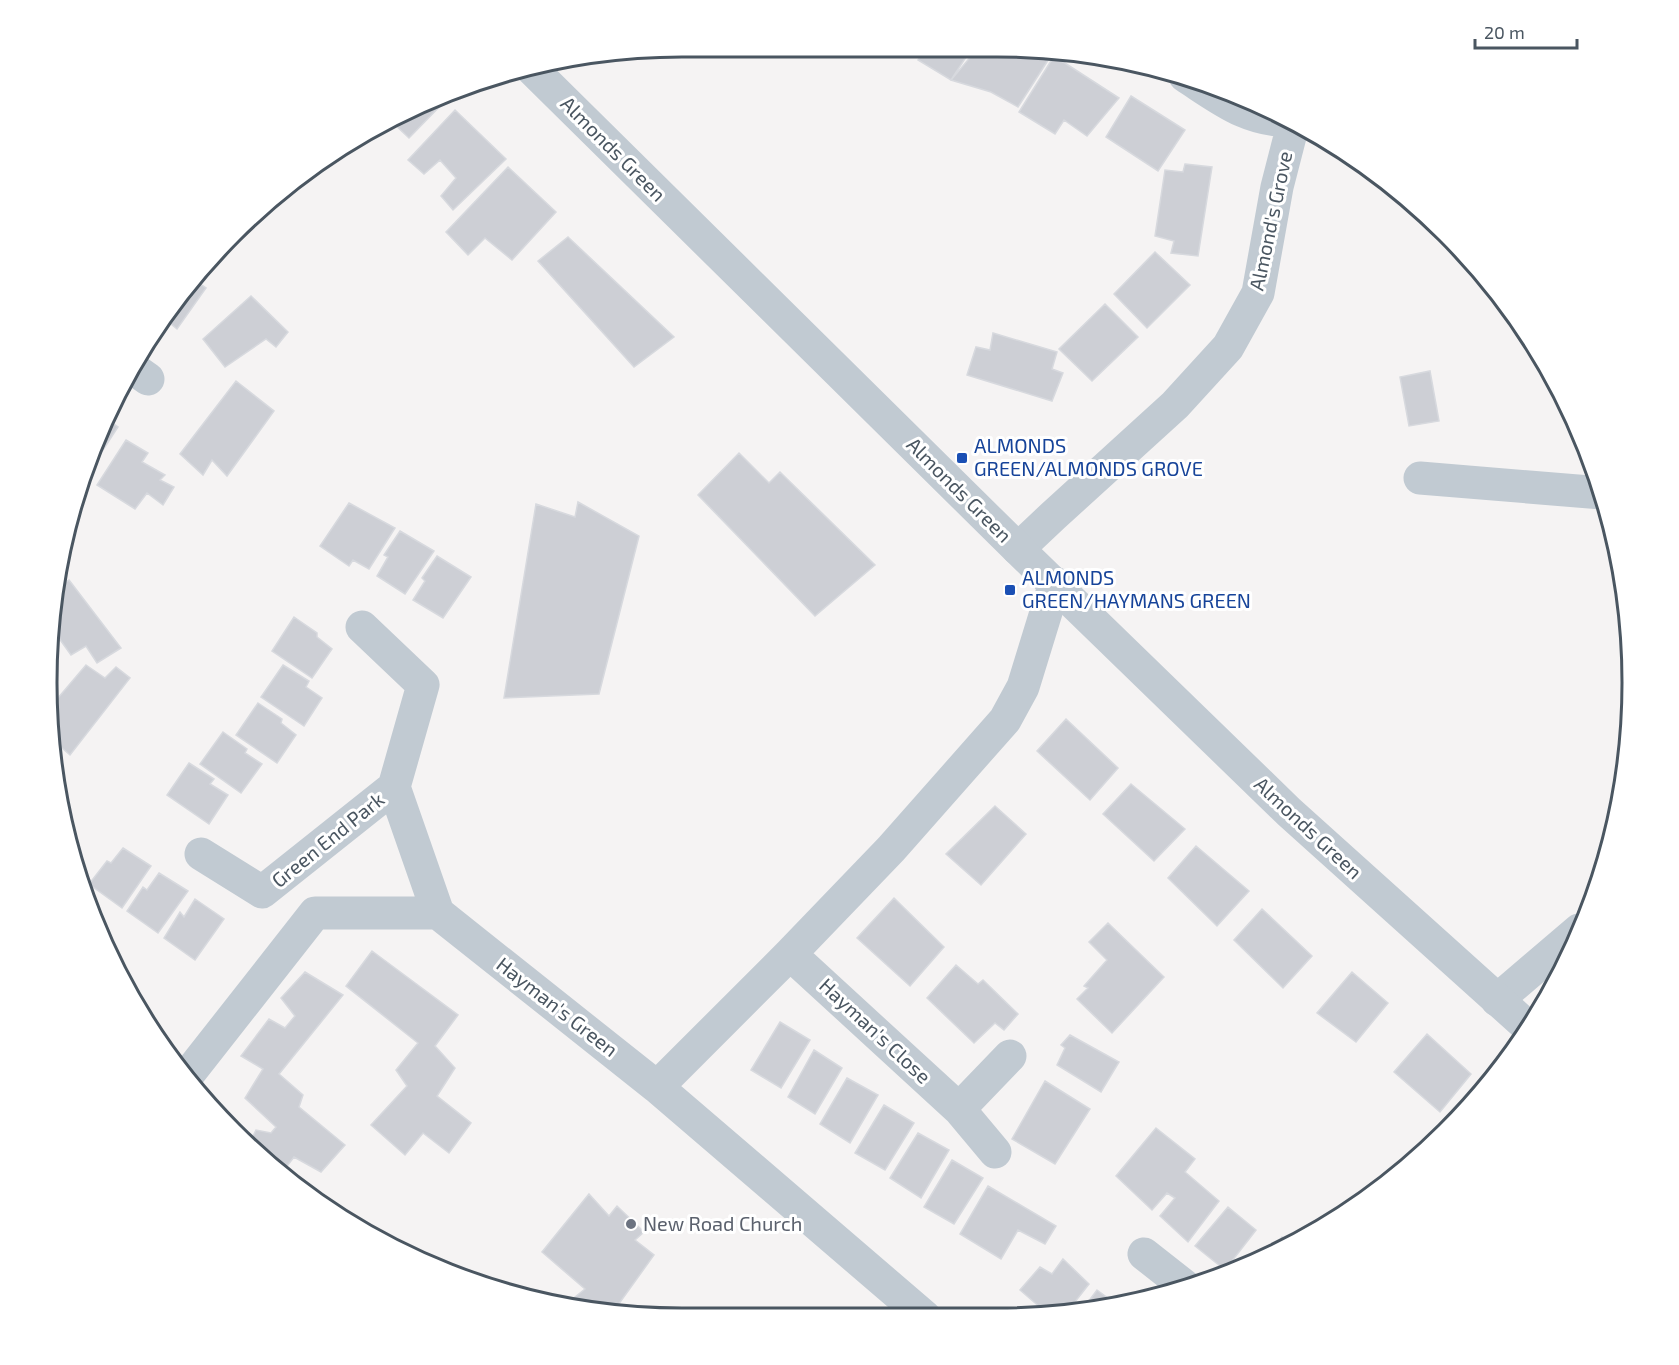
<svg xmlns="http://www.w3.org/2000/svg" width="1679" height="1365" font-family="'Exo 2',sans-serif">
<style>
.building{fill:#cdcfd5;stroke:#d7d9de;stroke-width:1.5}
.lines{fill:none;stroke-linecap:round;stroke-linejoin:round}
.minor{stroke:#c1cad2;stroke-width:33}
.tertiary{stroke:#c1cad2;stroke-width:33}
.transit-dot{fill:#1a4fb4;stroke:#fff;stroke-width:2}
.worship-dot{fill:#6b7280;stroke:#fff;stroke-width:2}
.labels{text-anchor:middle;stroke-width:6;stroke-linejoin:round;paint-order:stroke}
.street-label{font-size:20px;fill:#4a5661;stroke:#fff}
.transit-label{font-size:20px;fill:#164399;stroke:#fff;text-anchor:start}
.worship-label{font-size:20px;fill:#5b616d;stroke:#fff;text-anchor:start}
.rim{fill:none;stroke:#4a5661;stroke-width:3}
</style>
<rect width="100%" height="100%" fill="#f5f3f3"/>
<path class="building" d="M924,47L972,48L951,80L918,60L925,48Z
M978,48H1038L1052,54L1018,107L991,92L951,80Z
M1054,56L1119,98L1087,136L1064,120L1055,134L1019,112Z
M1131,96L1185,130L1158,171L1106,137Z
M445,99L446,100L409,138L391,121Z
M455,110L506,159L453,210L441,196L456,178L440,160L424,174L408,160Z
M1185,164L1212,167L1198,256L1171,253L1174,241L1155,236L1165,170L1183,172Z
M508,167L556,212L512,260L485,238L468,255L446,232Z
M568,237L674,337L634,367L538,261Z
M1155,252L1190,285L1147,328L1114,294Z
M196,281L206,288L177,329L166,320Z
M251,296L288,332L276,347L266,339L225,367L203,339Z
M1105,304L1138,337L1092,381L1059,349Z
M993,333L1057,352L1052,369L1063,373L1052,401L967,375L976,347L990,350Z
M1430,371L1439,421L1409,426L1400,377Z
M236,381L274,411L227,476L212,460L203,475L180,454Z
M107,419L118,427L92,467L87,463Z
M126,440L148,453L142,462L165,475L160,480L174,487L163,505L147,493L135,509L97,485Z
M739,453L769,483L780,472L875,565L815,616L698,495Z
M578,502L639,536L599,694L504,698L536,504L575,517Z
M349,503L395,528L369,569L353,560L349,566L320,546Z
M400,531L434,551L405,594L377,576L388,557L384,555Z
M437,556L471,577L443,618L413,600L425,581L422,578Z
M69,580L121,648L97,663L86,646L71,655L51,627L59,587Z
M294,617L317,633V637L332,649L312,678L272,651Z
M86,665L105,678L116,667L130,678L70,755L54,741L52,705Z
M283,665L309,681L306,687L322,698L304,726L261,697Z
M258,703L282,719L281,723L296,735L277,763L236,735Z
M1066,719L1118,768L1090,800L1037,751Z
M223,732L247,749L245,753L262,764L241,793L200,764Z
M189,763L214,779L210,784L228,795L209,824L167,795Z
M1131,784L1185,829L1154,861L1103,814Z
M995,806L1026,834L981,885L946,854Z
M1196,846L1249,891L1217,926L1168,878Z
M123,848L151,866L122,908L89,884L107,861L111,863Z
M159,873L188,891L158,933L127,911L143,887L147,890Z
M894,898L944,947L910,986L857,938Z
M195,899L224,919L195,960L164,938L180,912L184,917Z
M1262,909L1312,956L1283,988L1234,940Z
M1108,923L1164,977L1112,1033L1077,999L1088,988L1084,986L1107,960L1089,942Z
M372,951L458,1015L435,1046L455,1068L437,1096L471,1123L449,1153L423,1133L405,1155L371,1125L407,1086L396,1070L418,1043L346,986Z
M956,965L978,984L983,980L1018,1014L1004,1030L995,1023L974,1043L927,998Z
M305,972L343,995L279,1074L303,1095L299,1107L345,1145L321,1172L294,1157L281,1174L249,1144L256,1130L271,1133L276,1127L245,1098L263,1069L241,1056L269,1019L285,1028L295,1016L281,998Z
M1352,972L1388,1003L1356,1042L1317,1013Z
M780,1022L810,1040L781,1088L751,1070Z
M1427,1034L1471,1074L1440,1112L1394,1072Z
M1070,1035L1119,1062L1101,1092L1057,1065L1065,1048L1061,1045Z
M814,1050L842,1068L815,1114L788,1097Z
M847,1078L878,1095L850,1143L820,1124Z
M1045,1081L1090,1109L1055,1164L1012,1139Z
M884,1105L914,1123L885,1170L855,1153Z
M1156,1128L1195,1159L1185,1172L1219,1201L1188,1242L1160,1216L1175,1198L1167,1193L1152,1210L1116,1176Z
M918,1133L949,1150L921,1198L890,1178Z
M952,1160L983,1178L954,1224L924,1207Z
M988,1186L1056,1226L1045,1244L1018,1230L1001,1259L960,1234Z
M589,1194L609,1216L617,1206L644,1232L635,1240L654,1255L618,1305L621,1314L565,1305L585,1289L542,1252Z
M1228,1207L1256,1230L1225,1270L1195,1246Z
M1282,1237L1291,1245L1266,1257Z
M1063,1259L1089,1284L1067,1312L1049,1315L1020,1290L1040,1267L1052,1274Z
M1097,1290L1116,1304L1082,1310Z"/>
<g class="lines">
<path class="minor" d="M1185,76C1222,100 1247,121 1292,121
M131,367L148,379
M1420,478L1602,493
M1018,549L1053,516L1175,405L1228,347L1258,293L1277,187L1294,121
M394,787L438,913
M201,854L262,892L394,787L423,685L362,627
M790,954L959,1109L995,1152
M1497,1000L1579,930
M187,1076L315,913H438L657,1087L925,1317
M657,1087L790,954L891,849L1005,720L1023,687L1055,583
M959,1109L1010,1056
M1144,1254L1186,1287"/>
<path class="tertiary" d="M530,67L1018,549L1289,812L1528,1027"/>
</g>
<g class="transit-dot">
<rect x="956" y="452" width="12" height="12" rx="3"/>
<rect x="1004" y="584" width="12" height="12" rx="3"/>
</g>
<circle class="worship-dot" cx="631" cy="1224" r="6"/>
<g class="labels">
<g class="street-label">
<text transform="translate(613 149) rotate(45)" y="7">Almonds Green</text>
<text transform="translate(1271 221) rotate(-78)" y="7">Almond's Grove</text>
<text transform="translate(959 490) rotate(45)" y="7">Almonds Green</text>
<text transform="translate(1308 828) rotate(43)" y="7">Almonds Green</text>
<text transform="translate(328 840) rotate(-39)" y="7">Green End Park</text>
<text transform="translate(557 1007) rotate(38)" y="7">Hayman's Green</text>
<text transform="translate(875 1031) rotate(43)" y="7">Hayman's Close</text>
</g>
<g class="transit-label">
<text x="974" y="453">ALMONDS<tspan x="974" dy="23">GREEN/ALMONDS GROVE</tspan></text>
<text x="1022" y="585">ALMONDS<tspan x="1022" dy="23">GREEN/HAYMANS GREEN</tspan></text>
</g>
<g class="worship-label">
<text x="643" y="1231">New Road Church</text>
</g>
</g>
<path d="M0 0H1679V1365H0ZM682 57H997A625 625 0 0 1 1622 682V683A625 625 0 0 1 997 1308H682A625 625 0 0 1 57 683V682A625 625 0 0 1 682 57Z" fill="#fff" fill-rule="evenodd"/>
<path class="rim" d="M682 57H997A625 625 0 0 1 1622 682V683A625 625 0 0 1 997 1308H682A625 625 0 0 1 57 683V682A625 625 0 0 1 682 57Z"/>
<path d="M1475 39v9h102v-9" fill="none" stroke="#4a5661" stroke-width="3"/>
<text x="1484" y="39" font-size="18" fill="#4a5661" stroke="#ffffff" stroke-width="4.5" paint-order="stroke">20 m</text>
</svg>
